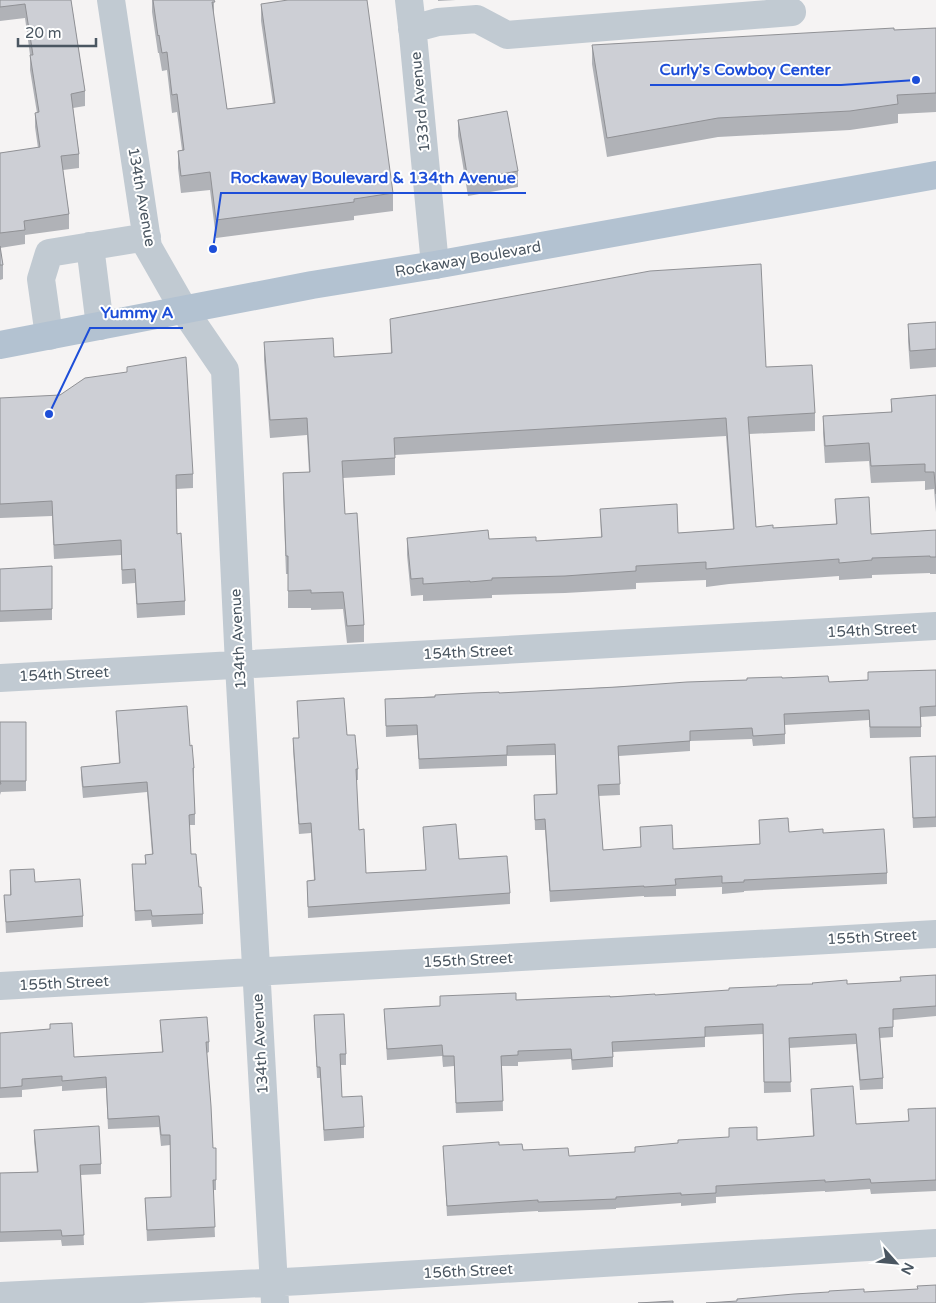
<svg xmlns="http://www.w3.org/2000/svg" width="936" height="1303" font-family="'Varela Round',sans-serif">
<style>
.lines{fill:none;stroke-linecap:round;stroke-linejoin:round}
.minor{stroke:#c1cad2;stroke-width:28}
.major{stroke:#b3c2d1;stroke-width:28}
.wall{fill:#b0b2b7}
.building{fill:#cdcfd5;stroke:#909195}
.labels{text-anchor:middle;stroke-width:4;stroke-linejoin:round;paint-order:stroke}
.street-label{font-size:15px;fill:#4a5661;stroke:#fff}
.leader{fill:none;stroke:#1d4ed8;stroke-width:2}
.callout-dot{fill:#1d4ed8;stroke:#fff;stroke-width:2}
.callout-label{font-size:16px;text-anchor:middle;font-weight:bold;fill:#1d4ed8;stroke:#fff;stroke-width:4;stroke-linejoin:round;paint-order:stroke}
</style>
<rect width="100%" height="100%" fill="#f5f3f3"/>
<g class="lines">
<path class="minor" d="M111,0L148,247L184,310L225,370L239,665L275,1303
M409,0L413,35L435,265
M412,29L438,22L477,19L507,35L792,12
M90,246L100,326
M49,336L41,279L49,253L147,237
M0,678L936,626
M0,986L936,934
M0,1296L303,1281L936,1243"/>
<path class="major" d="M0,345L312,285L435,265L936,175"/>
</g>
<path class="wall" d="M0,0H71L85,91V106L73,108L79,154V168L63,170L69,214V229L25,235V244L0,248L3,265V279L0,280V153L38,148L35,127V113H37L30,70V55L25,18L0,21Z
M152,0H214V20L227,109L273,104L261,21V4L393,193V211L354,216V220L216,238L210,190L181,193L178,168V151L182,150L177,112L172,113L167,70L162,71L159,53H158L152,12Z
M438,0H456L438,1Z
M936,28V112L898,114V123L850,130L718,137L607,157L592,64V45Z
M458,120L518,171V187L468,196L458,136Z
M390,319L766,367L815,413V431L749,434L756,527L773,528L836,524L835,499L871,534L936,530V574H930V573L872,575V578L839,580V576L729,584L706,587V580L636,583V589L565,593L492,595V598L423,601V595L411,596L407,555V538L489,539L536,541L601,537L600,509L678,533L733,529L726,436L395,455V475L343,478L345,514L364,625V642L347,643L343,609L311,610V608H288V574H286L283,491V473L309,472L307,435L270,438L264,360V342L334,357L391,353Z
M936,322V367L910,369L908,341V324Z
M936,395V512L934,489L925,490V481L871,483L869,461L825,463L823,433V416L891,412V399Z
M0,398L193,474V488L176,489L177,534L185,601V615L137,618L135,583L122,584L121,555L54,559L52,516L0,518Z
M52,566V620L0,622V569Z
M936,670V716L921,717V737L870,738L869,720L785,725V744L753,746L752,739L690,741V751L619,756L620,795L598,796L603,850L641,848L640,827L673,849L760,844L759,820L789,832L823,833L887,873V884L744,891V892L722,894V887L676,889V896L644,897V896L550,902L545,830H535L534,795L556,794L555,755L507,756V766L419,769L417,735L386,737L385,699L782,678L829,682L868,680L920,671Z
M297,701L347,735L358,769V780H356L359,830L366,873L426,870L423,827L459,859L510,893V904L308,918L307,881L314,880L311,833L299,834L293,749V738H299Z
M116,711L190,746L194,768V778H193L195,814V825H189L191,854L199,887L203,914V924L152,927L151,920L135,921L132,864H145V855L152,854L147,792L83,798L81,777V767L119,763Z
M0,722H26V791L1,792L0,795Z
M936,756V827L913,828L910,757Z
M10,870L35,882L83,916V927L6,933L4,895H10Z
M936,975V1016L893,1020V1037L880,1038L883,1078V1089L860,1090L856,1044L789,1048L791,1092L764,1093L763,1034L705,1037V1047L613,1052V1067L572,1070L571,1059L518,1062V1066H502L503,1111L456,1113L454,1066L443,1067L442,1056L387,1060L384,1009L440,1006V996L516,1000L655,995L900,981Z
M314,1015L346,1054V1065H340L342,1097L364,1127V1138L324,1141L320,1078H317Z
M160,1020L209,1042V1052L207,1053L213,1148H216V1190H213L215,1237L147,1241L145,1198L171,1197L170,1145L161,1146L159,1127L108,1129L106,1088L62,1091V1086L22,1090V1097L0,1098V1033L74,1057L162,1052Z
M811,1089L856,1124L908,1121L936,1108V1191L871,1194L870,1189L825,1192V1191L716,1197V1203L681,1206V1203L616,1208V1209L538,1212V1211L447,1216L443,1146L499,1145L523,1150L569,1156L635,1152L757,1140L813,1136Z
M34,1130L101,1164V1174L81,1175L84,1245L62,1246L61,1240L0,1242V1173L37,1172L34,1141Z"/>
<path class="building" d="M0,0H71L85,91L71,94L79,154L61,156L69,214L24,221L25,230L0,233V153L40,147L35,113L39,112L30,55H33L25,4L0,7Z
M153,0H214L215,2H212L227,109L275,103L261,4L288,0H367L393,193L354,199V202L216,220L210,172L181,176L178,151L184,150L177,94L172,95L167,52L162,53L159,35L158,36Z
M894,28V30L936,28V93L897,95L898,104L850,111L718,118L607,138L592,45Z
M507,111L518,171L468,180L458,120Z
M0,246L3,265H0Z
M761,264L766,367L812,365L815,413L748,417L756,527L773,525V528L837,524L835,499L869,497L871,534L936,530V557H930V556L872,558V560L839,563V559L729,567L706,569V562L636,566V571L565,576L492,578V580L470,582V581L423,584V578L411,579L407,538L488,530L489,539L536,537V541L602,537L600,509L677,504L678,533L734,529L726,418L394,438L395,458L342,461L345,514L357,513L364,625L347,626L343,592L311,593V590L288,591V556H286L283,473L310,472L307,418L270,420L264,342L333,338L334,357L392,353L390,319L650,271Z
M936,322V349L910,351L908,324Z
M186,357L193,474L176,475L177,534L181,533L185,601L137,604L135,569L122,570L121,540L54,545L52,501L0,504V398L60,395L85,378L127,372V367Z
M936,395V494L934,472H925V464L871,466L869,443L825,446L823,416L892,412L891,399Z
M52,566V609L0,611V569Z
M936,670V706L920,707L921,727H870L869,710L784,714L785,734L753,736L752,728L690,731V741L618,746L620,784L598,785L603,850L641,847L640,827L672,825L673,849L760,844L759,820L788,818L789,832L823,829V833L884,829L887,873L744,880V882L722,883V876L675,879L676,885L644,887V886L550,891L545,819L535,820L534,795L557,794L555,744L507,746V755L419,759L417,725L386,726L385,699L435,697V695L472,693L499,692V693L617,687L687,682L747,680V678L782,677V678L828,676L829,682L868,680V672Z
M344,698L347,735H355L358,769H356L359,830L364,829L366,873L426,870L423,827L456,824L459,859L507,856L510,893L308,907L307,881L315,880L311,823L299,824L293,738H299L297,701Z
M187,706L190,746L192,745L194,768H193L195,814L189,815L191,854H196L199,887H201L203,914L152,916L151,910L135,911L132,864H146L145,855L153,854L147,782L83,787L81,767L120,763L116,711Z
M0,722H26V781H0L1,784H0Z
M936,756V817L913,818L910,757Z
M34,869L35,882L80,879L83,916L6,922L4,895H11L10,870Z
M936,975V1006L893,1009V1027L879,1028L883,1078L860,1080L856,1034L789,1038L791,1082H764L763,1024L705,1027V1037L612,1042L613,1057L572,1060L571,1049L518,1051V1055L501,1056L503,1101L456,1103L454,1056H443L442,1045L387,1049L384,1009L440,1006V996L516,993V1000L610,996V997L655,994V995L729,990V988L777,986V985L813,984L812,983L847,980V984L901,981L900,977Z
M344,1014L346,1054H340L342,1097L362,1096L364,1127L324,1130L320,1067H317L314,1015Z
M207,1017L209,1042H206L211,1106L213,1148H216V1180H213L215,1227L147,1230L145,1198L171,1197L170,1135H161L159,1116L108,1119L106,1077L62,1081V1076L22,1079V1086L0,1088V1033L50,1029V1024L72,1023L74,1057L163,1052L160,1020Z
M853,1086L856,1124L909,1121L908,1109L936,1108V1180L871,1183L870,1179L825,1182V1180L716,1186V1193L681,1195V1193L616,1197V1199L538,1202V1200L447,1206L443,1146L499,1142V1145L522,1144L523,1150L568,1148L569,1156L635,1152V1147L678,1143V1140L729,1137V1128L757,1127V1140L814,1136L811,1089Z
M99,1126L101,1164L80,1165L84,1235L62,1236L61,1230L0,1232V1173L38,1172L34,1130Z
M936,1285V1303H706L737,1301V1299L794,1294L829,1292V1291L864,1289V1292L918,1289L917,1286Z
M673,1301V1303H638Z"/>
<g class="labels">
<g class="street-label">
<text transform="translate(420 102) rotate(-95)" y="5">133rd Avenue</text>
<text transform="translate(142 197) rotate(80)" y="5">134th Avenue</text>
<text transform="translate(468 259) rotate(-10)" y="5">Rockaway Boulevard</text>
<text transform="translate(872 630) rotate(-3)" y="5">154th Street</text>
<text transform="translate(238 639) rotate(-93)" y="5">134th Avenue</text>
<text transform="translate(468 652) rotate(-3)" y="5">154th Street</text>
<text transform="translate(64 674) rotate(-3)" y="5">154th Street</text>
<text transform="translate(872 937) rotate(-3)" y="5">155th Street</text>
<text transform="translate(468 960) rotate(-3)" y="5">155th Street</text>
<text transform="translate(64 983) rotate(-3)" y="5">155th Street</text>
<text transform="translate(260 1044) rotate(-93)" y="5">134th Avenue</text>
<text transform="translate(468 1271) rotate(-3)" y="5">156th Street</text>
</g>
</g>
<path class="leader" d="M916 80L841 85H650M213 249L221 193H526M49 414L90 328H183"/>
<g class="callout-dot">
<circle cx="916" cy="80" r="5"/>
<circle cx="213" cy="249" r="5"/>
<circle cx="49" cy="414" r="5"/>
</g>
<g class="callout-label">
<text x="745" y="75">Curly's Cowboy Center</text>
<text x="373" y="183">Rockaway Boulevard &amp; 134th Avenue</text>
<text x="137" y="318">Yummy A</text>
</g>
<g transform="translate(896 1263) rotate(117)" stroke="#ffffff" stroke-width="4" paint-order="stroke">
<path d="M0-4L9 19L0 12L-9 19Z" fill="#4a5661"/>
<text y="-8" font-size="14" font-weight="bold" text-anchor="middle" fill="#4a5661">N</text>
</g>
<path d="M18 38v8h78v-8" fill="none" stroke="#4a5661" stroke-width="2.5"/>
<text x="25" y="38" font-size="15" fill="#4a5661" stroke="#ffffff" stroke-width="4" paint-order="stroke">20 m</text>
</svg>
